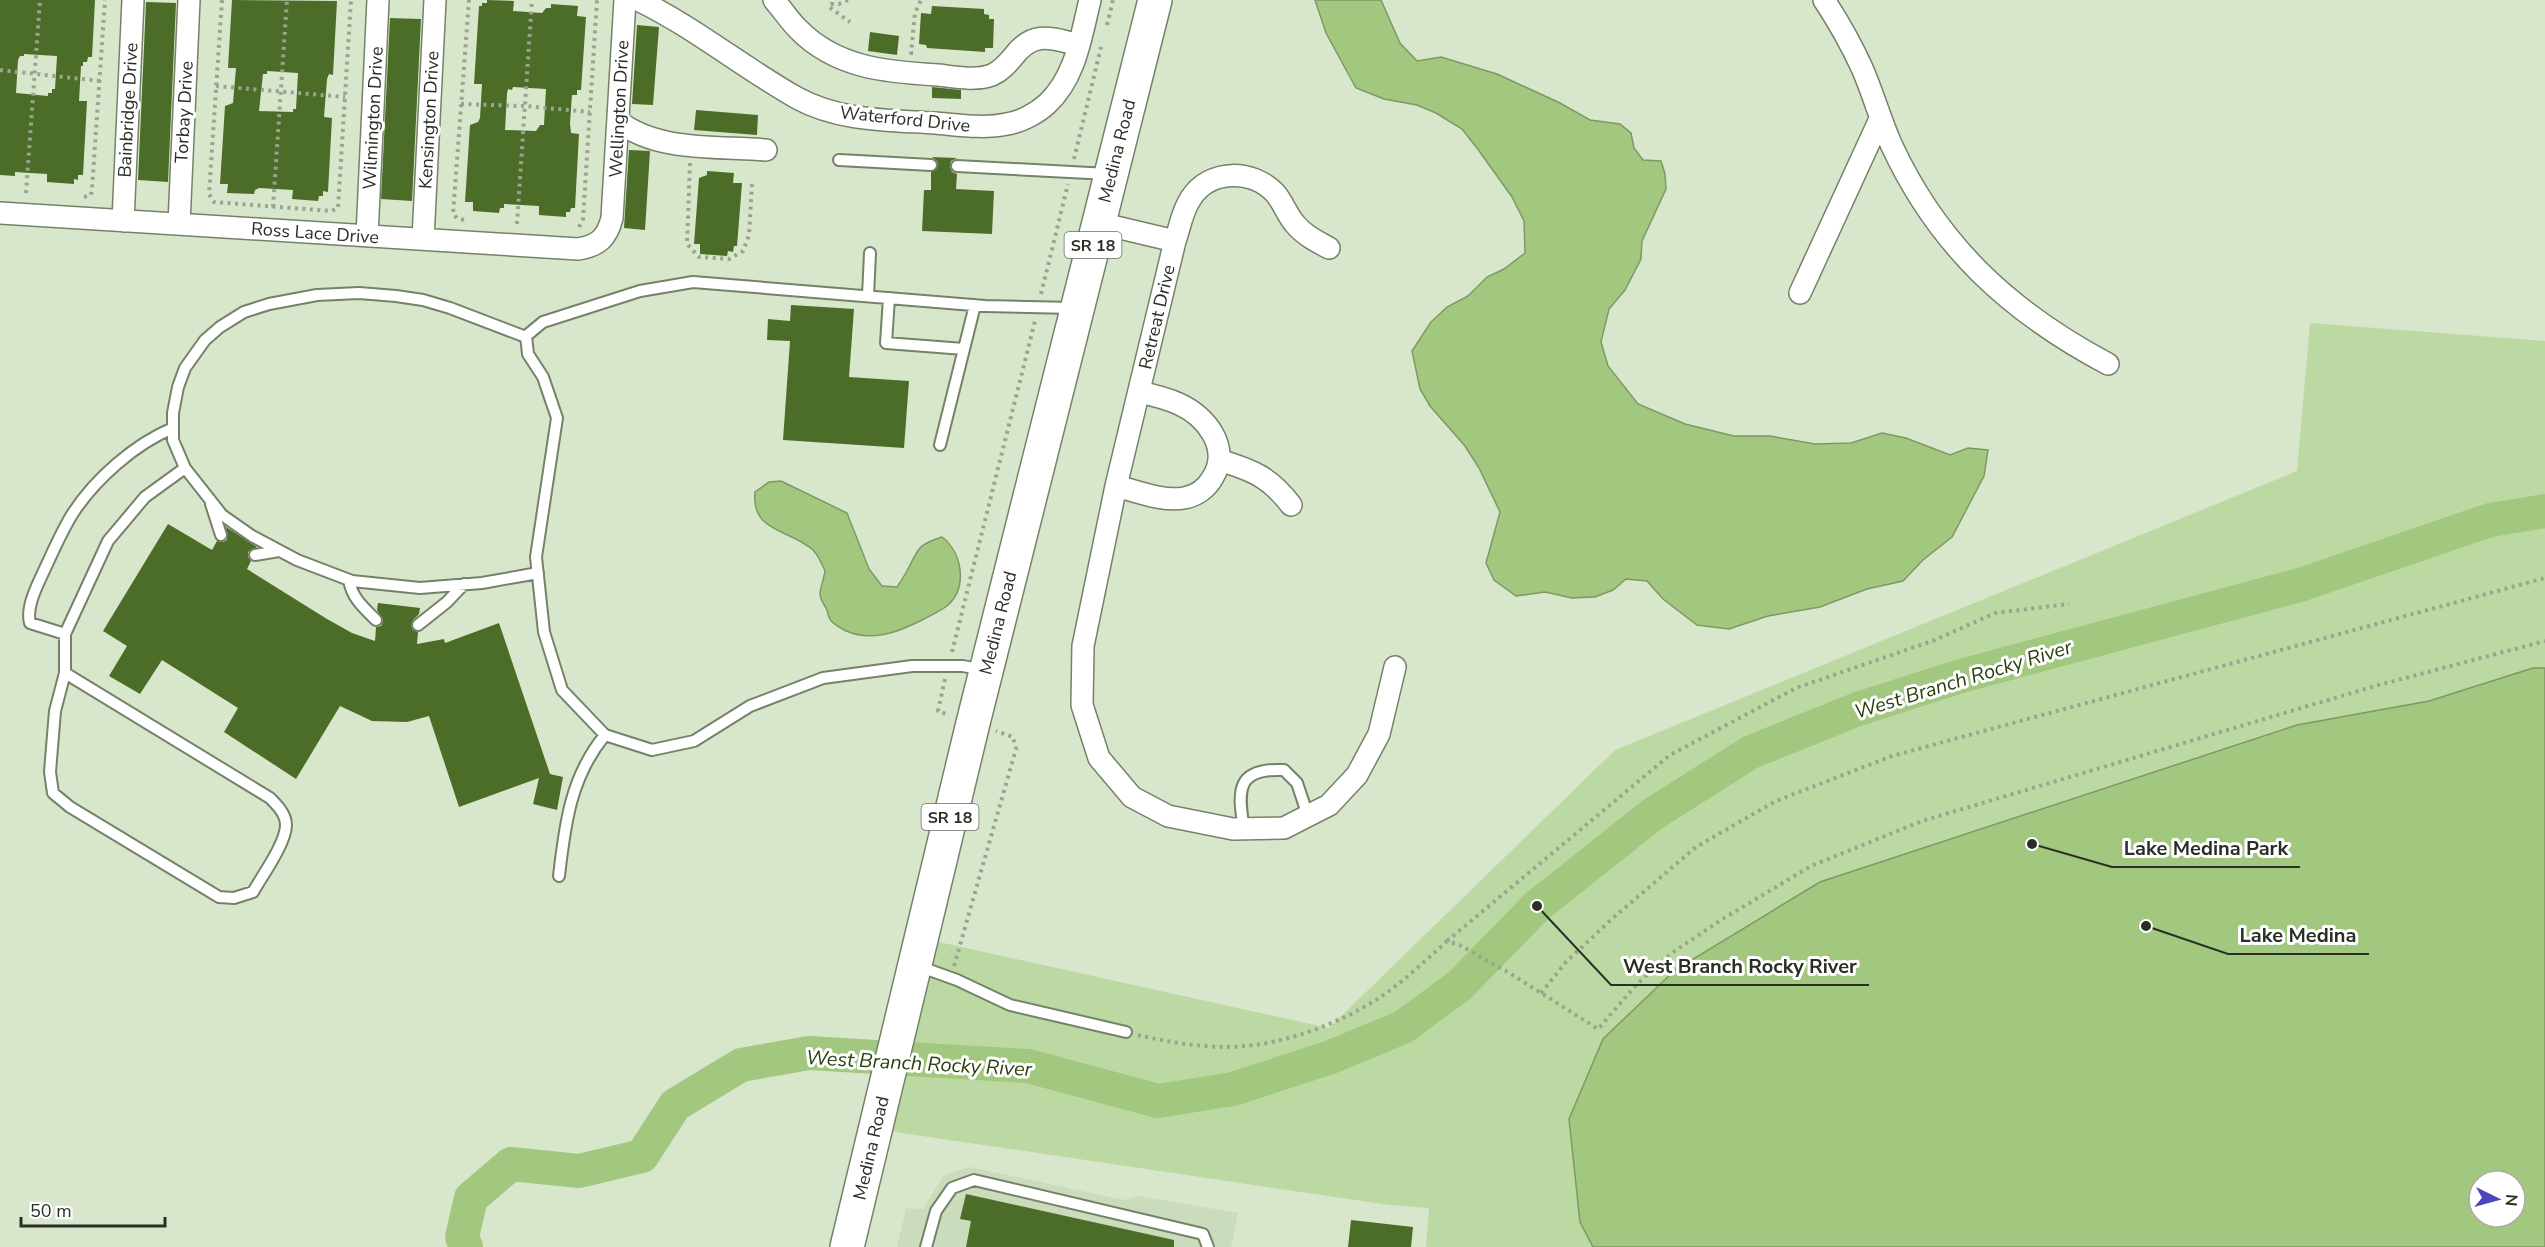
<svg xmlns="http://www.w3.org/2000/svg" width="2545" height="1247" font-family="'Nunito Sans',sans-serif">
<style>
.built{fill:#cadcbb}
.green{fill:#bdd9a3;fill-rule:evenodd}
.water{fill:#a2c77f;stroke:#7e9964;stroke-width:1.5;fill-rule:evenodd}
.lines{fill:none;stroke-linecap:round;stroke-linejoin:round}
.river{stroke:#a2c77f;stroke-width:34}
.building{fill:#4c6d28;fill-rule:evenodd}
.service-casing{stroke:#758269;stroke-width:14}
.minor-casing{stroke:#758269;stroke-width:24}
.trunk-casing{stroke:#758269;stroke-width:36}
.path{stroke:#98a48f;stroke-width:4;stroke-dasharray:3 4.5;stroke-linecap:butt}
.service{stroke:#fff;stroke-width:10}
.minor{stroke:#fff;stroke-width:21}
.trunk{stroke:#fff;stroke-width:33}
.labels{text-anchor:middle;stroke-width:6;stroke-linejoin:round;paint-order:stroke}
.shield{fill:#fff;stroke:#6a6d66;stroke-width:1.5}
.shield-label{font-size:16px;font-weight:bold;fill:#2a2f25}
.street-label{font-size:18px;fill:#2a2f25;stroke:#fff}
.water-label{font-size:20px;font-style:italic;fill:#29400d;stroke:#fff}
.leader{fill:none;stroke:#2a2f25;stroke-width:2}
.callout-dot{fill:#2a2f25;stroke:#fff;stroke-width:2}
.callout-label{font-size:20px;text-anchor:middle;font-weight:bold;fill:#2a2f25;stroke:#fff;stroke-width:6;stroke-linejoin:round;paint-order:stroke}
</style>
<rect width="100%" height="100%" fill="#d8e7cc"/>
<path class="built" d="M970,1167L1124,1200L1139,1196L1238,1213L1231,1247H897L906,1208L923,1209L944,1175Z"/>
<path class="green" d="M2310,323L2545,341V1247H1426L1429,1208L1389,1205L875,1129L921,938L1329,1028L1615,750L2297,471ZM2479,1181H2515V1217H2479Z"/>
<path class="water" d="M1315,0H1381L1400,43L1417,61L1441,57L1497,74L1560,103L1590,120L1620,124L1631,133L1634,148L1643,160L1661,161L1665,174L1666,189L1642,241L1641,259L1625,290L1609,309L1601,342L1608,366L1638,404L1685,424L1734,436H1770L1815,444L1851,443L1882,433L1906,438L1950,455L1968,448L1988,450L1984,476L1952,537L1923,560L1903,581L1867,589L1820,607L1768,616L1729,629L1697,625L1663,599L1647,581L1626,579L1613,590L1595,597L1572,598L1545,592L1516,596L1494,580L1486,563L1500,512L1479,468L1465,446L1430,406L1420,389L1412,351L1431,322L1447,307L1468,296L1487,277L1504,269L1525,253L1524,221L1512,197L1477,148L1462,129L1436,113L1417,105L1384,99L1356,88L1326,33Z
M781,481L847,513L869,569L882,586L897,587C901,581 905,575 908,569C919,548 917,545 942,537C962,552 968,587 948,605C941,611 931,615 924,619C899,632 871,643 844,630C840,627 832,624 830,619C828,616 828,613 827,610C824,604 820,600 820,593C821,586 824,578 825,571C822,564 818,555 813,550C790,529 751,533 755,492L769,482Z
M2533,668H2545V1247H1593L1580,1222L1569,1119L1603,1039L1675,970L1820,882L2297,725L2429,701ZM2479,1181H2515V1217H2479Z"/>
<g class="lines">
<path class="river" d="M466,1247L462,1237L471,1198L511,1164L579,1171L642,1156L675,1105L741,1065L809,1053L1028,1066L1158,1101L1233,1089L1331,1057L1403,1027L1459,986L1537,906L1653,814L1751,752L1858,709L1961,676L2303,584L2490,520L2545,511"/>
</g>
<path class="building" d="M0,0H95L92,57H88L87,62H83V66H81L79,101H87L83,175H78V180L74,179V184L47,182V174L15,172V176L0,175ZM24,54L57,56L55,89H52V93H48V96L16,93L18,60L20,56H24Z
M232,0L337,1L333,75L329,74L327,79L324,117L332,118L328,192L323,191V196H319L318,201L292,199L293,190L259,188L255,190L254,194L227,193L228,184H220L225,106L233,103L236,68H228ZM267,71L298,73L296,109H293V112L259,111L263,74H267Z
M487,0L514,1L513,11L542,13L546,8H551V4L578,6L577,16L586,17L581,90H577V95H572L570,123L571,133L579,134L575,208H571L570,212H566V217L539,215V206L504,204V208H500L499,213L473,211V202H465L470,125L478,122L480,118L482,84H474L479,6H482V3H487ZM513,87L546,89L544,125H540L536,131L505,130L507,94L508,89L512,90Z
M146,2L176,3L168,182L138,180Z
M932,6L984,9V14L989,15V19H994L993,48H985V52L927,48L926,45L919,44L921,13L931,14Z
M390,18L421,19L412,201L381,199Z
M637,25L659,27L653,105L632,104Z
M870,32L899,36L897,55L868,51Z
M932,87L961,90V99L932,98Z
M696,110L758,115L757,135L694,130Z
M629,150L650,151L645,230L624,228Z
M932,157L957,158L951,161L950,166L952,172L957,174L956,189L994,191L992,234L922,231L924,190H931V172L938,166L937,161Z
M707,171L734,173L733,183H742L737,246H734L733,252L728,251L727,256L700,254V244H694L699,178L707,175Z
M791,305L854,309L849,377L909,381L904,448L783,440L790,341L767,340L768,319L790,321Z
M168,524L212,550L217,541L223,542L227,540L226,527L257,547L248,552V557L251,561L247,569L327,619L352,633L375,641L376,627L381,626L383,621L377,610L378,603L420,608L419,614L413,620L411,626L413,630L418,632L417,644L444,639L445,643L499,623L550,774L563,777L557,810L533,804L539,778L459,807L429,716L407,722L372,721L340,706L296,779L224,732L238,708L162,660L140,694L109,676L127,646L103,631Z
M966,1194L1174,1240V1247H966L971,1221L960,1219Z
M1351,1220L1413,1227L1411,1247H1348Z"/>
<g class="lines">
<defs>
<path id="service" d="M839,160L931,165
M957,166L1108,174
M868,296L870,253
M889,298L886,343L964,349
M526,337L450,308L423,300L396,296L359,293L317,295L269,304L244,312L220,327L205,340L185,368L178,387L173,413V440L185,468L222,515L252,536L297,560L352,581L420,588L482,583L538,573
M940,445L975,305
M211,504L221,535
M255,555L279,551
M349,580C352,598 363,607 376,620
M418,625L447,602L464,584
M65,634L108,541L145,497L185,468
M983,670L963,666H912L823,678L750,706L694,741L652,750L605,735L562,690L544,632L536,557L557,418L543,377L528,354L526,336L543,322L640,291L693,282L985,306L1074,308
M65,673L270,798C277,805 286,814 286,825C286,843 262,876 253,892L234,898L219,897L70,807L53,793L50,772L55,711L65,673V634L30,623C26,608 36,588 42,575C52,554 61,532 73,513C96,478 135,444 173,428
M1244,829C1237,789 1237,768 1284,770L1297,783L1308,816
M559,876C565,823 571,776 605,735
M918,966L957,980L1010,1005L1126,1032
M926,1247L936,1211L952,1188L974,1180L1203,1234L1208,1247"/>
<path id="minor" d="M638,0C694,27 742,67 797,98C839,121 888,120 935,123C959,125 983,129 1007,124C1021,122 1037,113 1047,104C1076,77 1081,36 1090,0
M774,0C782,9 789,20 798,29C836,68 886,72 938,75C955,77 976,81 992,75C1001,71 1007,64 1013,57C1033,30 1051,38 1079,45
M1824,0C1838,21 1851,44 1862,68C1873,93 1880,119 1891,144C1938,246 2010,312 2108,364
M618,121C657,152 718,146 766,150
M0,213L578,249C598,246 607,238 612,218L625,0
M123,221L133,0
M1099,223L1175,241
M179,224L189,0
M367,236L378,0
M423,239L435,0
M1329,248C1316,241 1304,235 1295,224C1287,215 1283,202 1275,193C1252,169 1210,169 1191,198C1182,211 1180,227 1175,241L1116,486L1083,646L1082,705L1099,758L1132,797L1168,816L1233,829L1284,828L1329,805L1357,775L1379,734L1395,667
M1800,293L1880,119
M1219,460C1252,470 1270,477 1291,505
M1116,486C1136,491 1163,502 1184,498C1196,496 1207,488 1213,477C1231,448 1206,416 1179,404C1166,398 1153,395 1139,392"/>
<path id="trunk" d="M847,1247L973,723L1155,0"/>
</defs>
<use href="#service" class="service-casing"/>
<use href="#minor" class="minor-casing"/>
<use href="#trunk" class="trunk-casing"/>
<path class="path" d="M222,0L209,194L214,202L331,211L338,208L351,0
M848,0L839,4H831L829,7L850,22
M1107,25L1113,0
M913,53H911L915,13L921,0
M0,70L100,81
M216,86L345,97
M461,104L525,106L590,112
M1074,159L1101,47
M690,163L687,244L699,257L729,259L743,251L749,235L752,183
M26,193L40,0
M84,197L91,195L92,189L105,0
M273,207L287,0
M464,220L457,218L453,214L469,0
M517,224L532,0
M579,227L583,219L597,0
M1041,294L1068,184
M952,652L1035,321
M945,679L938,711L949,715
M1447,941L1670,755L1796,688L1935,640L1995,613L2069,604
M954,966L1016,749L1013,737L996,731
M1541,993L1566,962L1613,918L1696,847L1776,801L1892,756L2545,578
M1138,1035C1167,1042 1199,1047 1229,1047C1280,1046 1337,1025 1379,998C1403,982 1425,961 1446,942L1458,944L1511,974L1598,1029L1637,984L1672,953L1721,920L1811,866L1922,821L2375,686L2545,641"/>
<use href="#service" class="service"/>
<use href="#minor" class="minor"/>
<use href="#trunk" class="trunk"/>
</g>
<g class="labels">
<g class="shield">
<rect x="1064.5" y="232" width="57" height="26" rx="4.5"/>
<rect x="921.5" y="804" width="57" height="26" rx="4.5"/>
</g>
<g class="shield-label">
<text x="1093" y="251">SR 18</text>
<text x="950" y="823">SR 18</text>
</g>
<g class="street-label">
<text transform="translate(619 109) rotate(-87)" y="6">Wellington Drive</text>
<text transform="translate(128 110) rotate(-87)" y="6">Bainbridge Drive</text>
<text transform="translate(184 112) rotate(-87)" y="6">Torbay Drive</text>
<text transform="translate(373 118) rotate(-87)" y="6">Wilmington Drive</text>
<text transform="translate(905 119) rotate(6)" y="6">Waterford Drive</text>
<text transform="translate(429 120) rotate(-87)" y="6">Kensington Drive</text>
<text transform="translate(1117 151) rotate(-76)" y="6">Medina Road</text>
<text transform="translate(315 233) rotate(4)" y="6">Ross Lace Drive</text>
<text transform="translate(1157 317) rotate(-77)" y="6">Retreat Drive</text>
<text transform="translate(998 623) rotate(-76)" y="6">Medina Road</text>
<text transform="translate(871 1148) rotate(-77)" y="6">Medina Road</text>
</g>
<g class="water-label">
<text transform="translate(1963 679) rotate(-17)" y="7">West Branch Rocky River</text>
<text transform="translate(919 1063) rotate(3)" y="7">West Branch Rocky River</text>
</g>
</g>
<path class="leader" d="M2032 844L2112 867H2300M2146 926L2228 954H2369M1537 906L1611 985H1869"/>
<g class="callout-dot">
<circle cx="2032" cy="844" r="6"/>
<circle cx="2146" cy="926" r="6"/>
<circle cx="1537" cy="906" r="6"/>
</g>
<g class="callout-label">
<text x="2206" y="855">Lake Medina Park</text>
<text x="2298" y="942">Lake Medina</text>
<text x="1740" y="973">West Branch Rocky River</text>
</g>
<g transform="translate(2497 1199) rotate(95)"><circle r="28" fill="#ffffff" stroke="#aaaca8" stroke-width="1.5"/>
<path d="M0-4.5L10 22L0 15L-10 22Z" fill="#4e44bb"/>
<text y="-9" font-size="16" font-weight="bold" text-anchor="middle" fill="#2a2f25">N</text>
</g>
<path d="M21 1217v9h144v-9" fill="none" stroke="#2a2f25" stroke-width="3"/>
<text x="30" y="1217" font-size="18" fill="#2a2f25" stroke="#ffffff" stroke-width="4.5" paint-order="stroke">50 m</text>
</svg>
